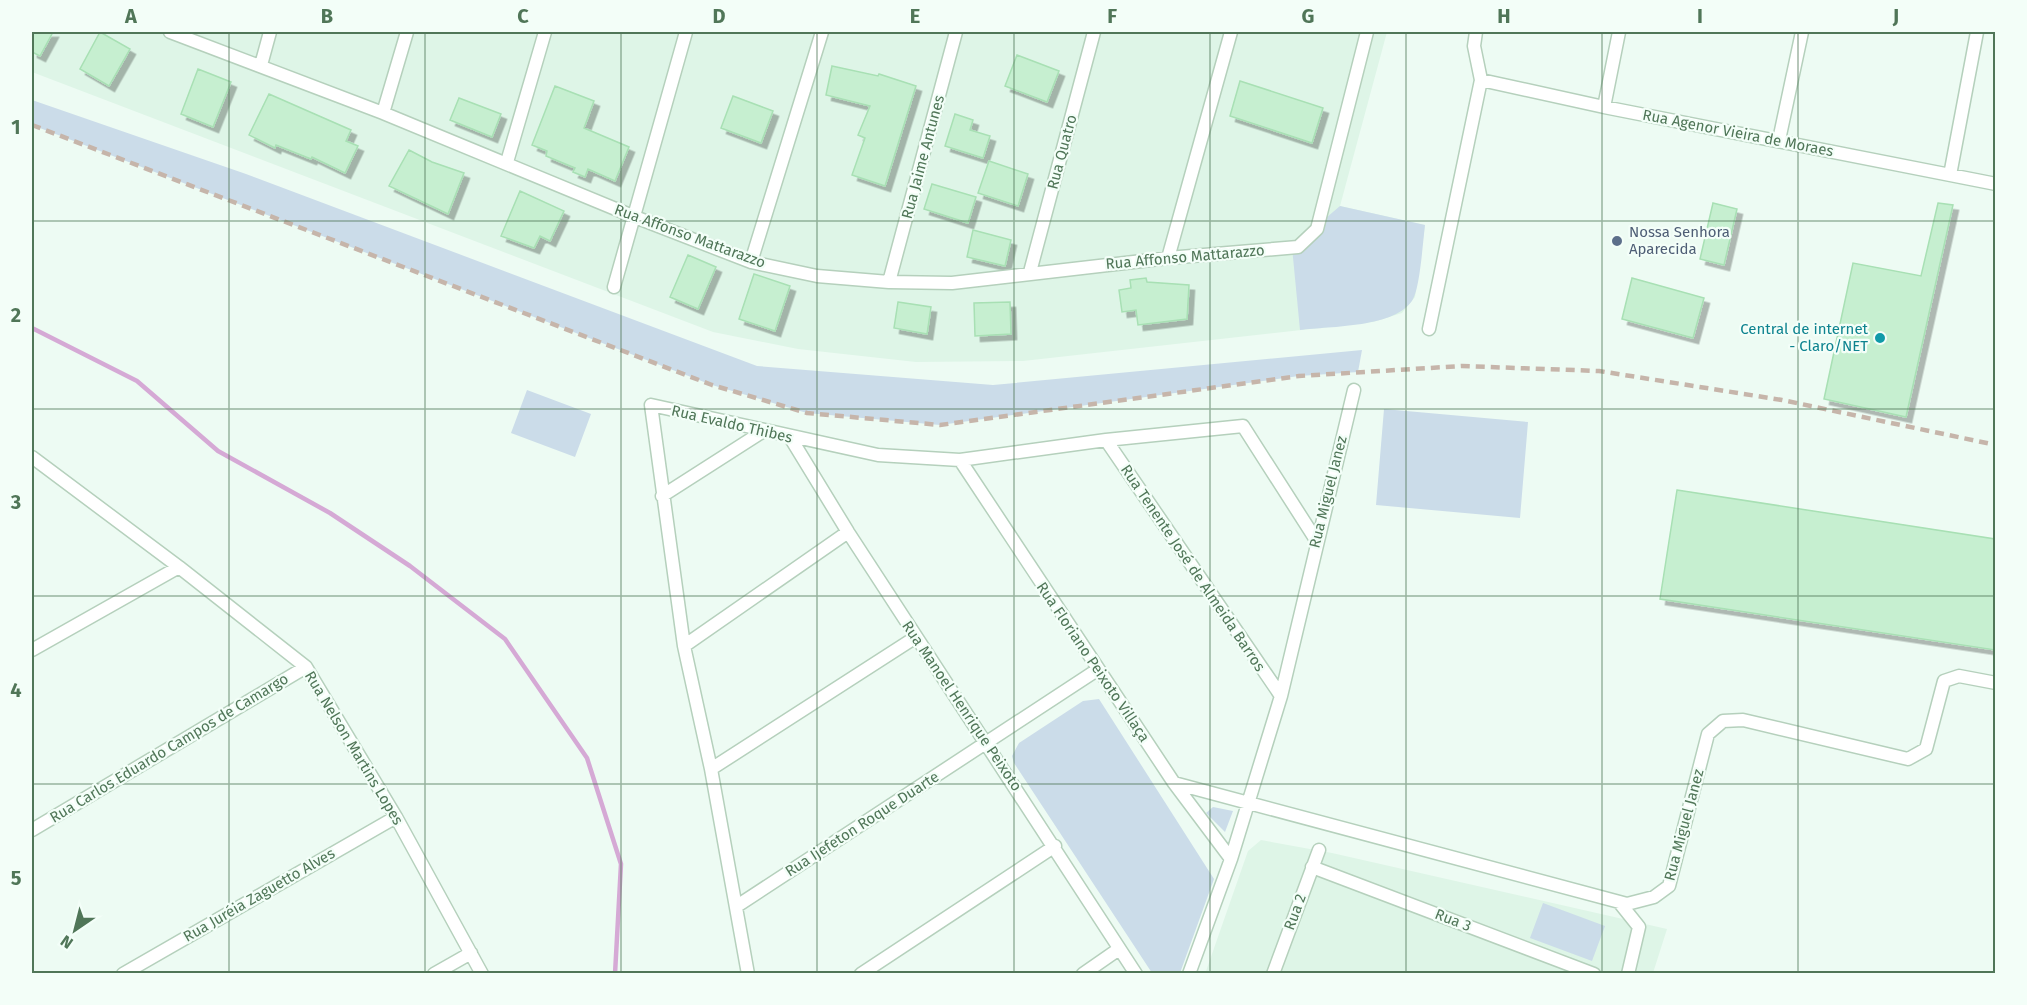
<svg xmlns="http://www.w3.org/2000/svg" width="2027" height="1005" font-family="'Fira Sans',sans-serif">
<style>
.residential{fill:#def5e7}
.green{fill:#cbdce9}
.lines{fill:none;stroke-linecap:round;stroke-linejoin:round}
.stream{stroke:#d5a9d5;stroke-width:4.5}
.building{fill:#c6efd0;stroke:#a8e0b4;stroke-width:1.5;filter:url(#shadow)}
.minor-casing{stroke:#b5d0bc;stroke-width:15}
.minor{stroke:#fff;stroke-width:12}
.rail{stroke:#c6b5aa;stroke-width:4.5;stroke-dasharray:9 6;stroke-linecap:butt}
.grid{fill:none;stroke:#507658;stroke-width:1.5;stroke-opacity:0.55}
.service-dot{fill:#5c6f8a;stroke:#f3fef8;stroke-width:2}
.culture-dot{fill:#0f9aa8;stroke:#f3fef8;stroke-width:2}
.labels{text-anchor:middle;stroke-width:4.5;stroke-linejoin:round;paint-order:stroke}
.street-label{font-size:15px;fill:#507658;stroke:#f3fef8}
.service-label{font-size:15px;fill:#4e5e75;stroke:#f3fef8;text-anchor:start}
.culture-label{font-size:15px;fill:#0d838f;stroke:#f3fef8;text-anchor:end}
.neatline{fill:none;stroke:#507658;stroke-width:2}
.grid-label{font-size:20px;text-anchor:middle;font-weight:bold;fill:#507658}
</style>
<defs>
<filter id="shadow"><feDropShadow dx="5.5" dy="5.5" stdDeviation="0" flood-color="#0004"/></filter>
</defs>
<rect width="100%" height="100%" fill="#edfbf3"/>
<path class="residential" d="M32,32H1387L1340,206L1425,225L1415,297L1402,313L1373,322L1023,361L916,362L798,349L713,332L32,72Z
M1261,840L1332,853L1667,929L1653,973L1205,974L1248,851Z"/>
<path class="green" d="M32,100L246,174L757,366L993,385L1362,350L1358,372L1299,376L940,425L807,413L712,385L32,125Z
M1340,206L1425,225C1423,241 1420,287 1413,299C1397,328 1330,326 1300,330L1292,247Z
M527,390L591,414L575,457L511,433Z
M1384,409L1528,422L1520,518L1376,505Z
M1099,699L1214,879L1180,973H1152L1014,763L1012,756L1019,743L1083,701Z
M1213,807L1233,811L1225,832L1206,813Z
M1543,903L1605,926L1592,961L1530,938Z"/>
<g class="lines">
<path class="stream" d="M32,328L137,381L218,451L330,513L410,566L505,639L587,758L621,864L615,974"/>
</g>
<path class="building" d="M32,32H53L40,56L32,52Z
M100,32L130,49L109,86L80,69Z
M1017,55L1059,71L1047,102L1005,86Z
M832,66L878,76L879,74L916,86L885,186L852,175L865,138L858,135L870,106L826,95Z
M198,69L231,82L213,127L181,114Z
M1240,81L1323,108L1312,143L1230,116Z
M555,86L594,101L584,128L629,147L615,181L588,169L585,177L573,172L575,168L546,156L547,151L532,145Z
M269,94L351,130L346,141L358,146L345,173L312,157L311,159L276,145L275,148L249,135Z
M733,96L773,111L761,143L721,128Z
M459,98L501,114L492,137L450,120Z
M955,114L973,120L970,130L990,136L983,158L945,146Z
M409,150L432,162L464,173L448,214L389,186Z
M989,161L1028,174L1018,206L978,193Z
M932,184L976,197L968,223L924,209Z
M520,191L564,211L550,241L540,236L534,248L501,236Z
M1713,203L1737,209L1724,265L1700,259Z
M1938,203L1953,205L1906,417L1824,399L1853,263L1921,276Z
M973,230L1011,240L1005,266L967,257Z
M688,255L716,267L698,309L670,297Z
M754,274L790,286L775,331L739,319Z
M1146,278L1147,282L1189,285L1187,319L1138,325L1136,310L1122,312L1119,290L1131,288L1130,280Z
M1632,278L1704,298L1693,338L1622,319Z
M898,302L931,307L927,334L894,328Z
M1010,302L1011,334L975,336L974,303Z
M1677,490L1995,539V650L1660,599Z"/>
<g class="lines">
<defs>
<path id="minor" d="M170,32L383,113L635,217L751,262L817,276L889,282L952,283L1168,258L1298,247L1317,229L1367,32
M261,65L270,32
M1481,80L1604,107L1996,184
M1604,107L1619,32
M383,113L407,32
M1779,140L1802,32
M507,162L545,32
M1950,175L1977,32
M1168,258L1231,32
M751,262L822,32
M1030,272L1094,32
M889,282L956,32
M614,287L686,32
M1429,329L1481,80L1474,46L1476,32
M790,437L848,532L1136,974
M1106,440L1281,696
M32,457L179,567L306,667L396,817L482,974
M960,460L1174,783L1231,859
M662,496L762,432
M684,646L848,532
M32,650L179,567
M711,769L916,637
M1174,783L1627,904L1654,897L1669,886L1708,734L1723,721L1743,720L1908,759L1926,749L1944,681L1959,676L1996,683
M32,830L306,667
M1312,867L1594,974
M1619,902L1639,927L1628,974
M737,906L1097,670
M123,974L396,817
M434,974L471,953
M748,974L711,769L684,646L651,405L878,455L960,460L1106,440L1243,426L1316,540
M861,974L1055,846
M1083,974L1119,949
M1189,974L1231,859L1281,696L1354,390
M1273,974L1319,850"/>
</defs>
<use href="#minor" class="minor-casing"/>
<use href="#minor" class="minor"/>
<path class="rail" d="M32,125L712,385L807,413L940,425L1299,376L1462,366L1599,371L1782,400L1996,445"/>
</g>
<path class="grid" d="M229,32V974M425,32V974M621,32V974M817,32V974M1014,32V974M1210,32V974M1406,32V974M1602,32V974M1798,32V974M32,221H1996M32,409H1996M32,596H1996M32,784H1996"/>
<circle class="service-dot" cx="1617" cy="241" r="6"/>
<circle class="culture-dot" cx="1880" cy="338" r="6"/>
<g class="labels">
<g class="street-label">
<text transform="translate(1738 133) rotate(11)" y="5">Rua Agenor Vieira de Moraes</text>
<text transform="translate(1062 152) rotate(-75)" y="5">Rua Quatro</text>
<text transform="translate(923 157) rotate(-75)" y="5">Rua Jaime Antunes</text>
<text transform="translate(690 236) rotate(20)" y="5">Rua Affonso Mattarazzo</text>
<text transform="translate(1185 257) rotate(-5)" y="5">Rua Affonso Mattarazzo</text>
<text transform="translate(732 424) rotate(13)" y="5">Rua Evaldo Thibes</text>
<text transform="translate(1328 492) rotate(-76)" y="5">Rua Miguel Janez</text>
<text transform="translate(1193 568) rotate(56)" y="5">Rua Tenente José de Almeida Barros</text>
<text transform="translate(1093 662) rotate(56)" y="5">Rua Floriano Peixoto Villaça</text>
<text transform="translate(962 706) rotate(56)" y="5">Rua Manoel Henrique Peixoto</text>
<text transform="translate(169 748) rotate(-31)" y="5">Rua Carlos Eduardo Campos de Camargo</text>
<text transform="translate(354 748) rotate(59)" y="5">Rua Nelson Martins Lopes</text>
<text transform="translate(862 824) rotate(-33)" y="5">Rua Ijefeton Roque Duarte</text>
<text transform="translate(1684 825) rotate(-75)" y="5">Rua Miguel Janez</text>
<text transform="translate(259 895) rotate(-30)" y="5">Rua Juréia Zaguetto Alves</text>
<text transform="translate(1295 912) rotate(-70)" y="5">Rua 2</text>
<text transform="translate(1453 920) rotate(21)" y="5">Rua 3</text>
</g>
<g class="service-label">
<text x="1629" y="237">Nossa Senhora<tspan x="1629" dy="17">Aparecida</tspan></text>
</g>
<g class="culture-label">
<text x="1868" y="334">Central de internet<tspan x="1868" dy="17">- Claro/NET</tspan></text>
</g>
</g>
<rect width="2027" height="1005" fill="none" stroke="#f3fef8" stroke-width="66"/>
<g transform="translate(75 930) rotate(215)" stroke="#f3fef8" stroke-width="4.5" paint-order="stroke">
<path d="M0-4.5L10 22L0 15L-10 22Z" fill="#507658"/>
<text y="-9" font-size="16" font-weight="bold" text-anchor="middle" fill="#507658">N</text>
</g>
<rect x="33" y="33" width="1961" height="939" class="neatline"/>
<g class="grid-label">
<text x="131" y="23">A</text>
<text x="327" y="23">B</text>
<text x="523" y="23">C</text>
<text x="719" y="23">D</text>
<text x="915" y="23">E</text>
<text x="1112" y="23">F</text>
<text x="1308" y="23">G</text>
<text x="1504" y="23">H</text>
<text x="1700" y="23">I</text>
<text x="1896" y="23">J</text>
<text x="16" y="134">1</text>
<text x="16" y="322">2</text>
<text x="16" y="509">3</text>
<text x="16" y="697">4</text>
<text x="16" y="885">5</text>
</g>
</svg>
